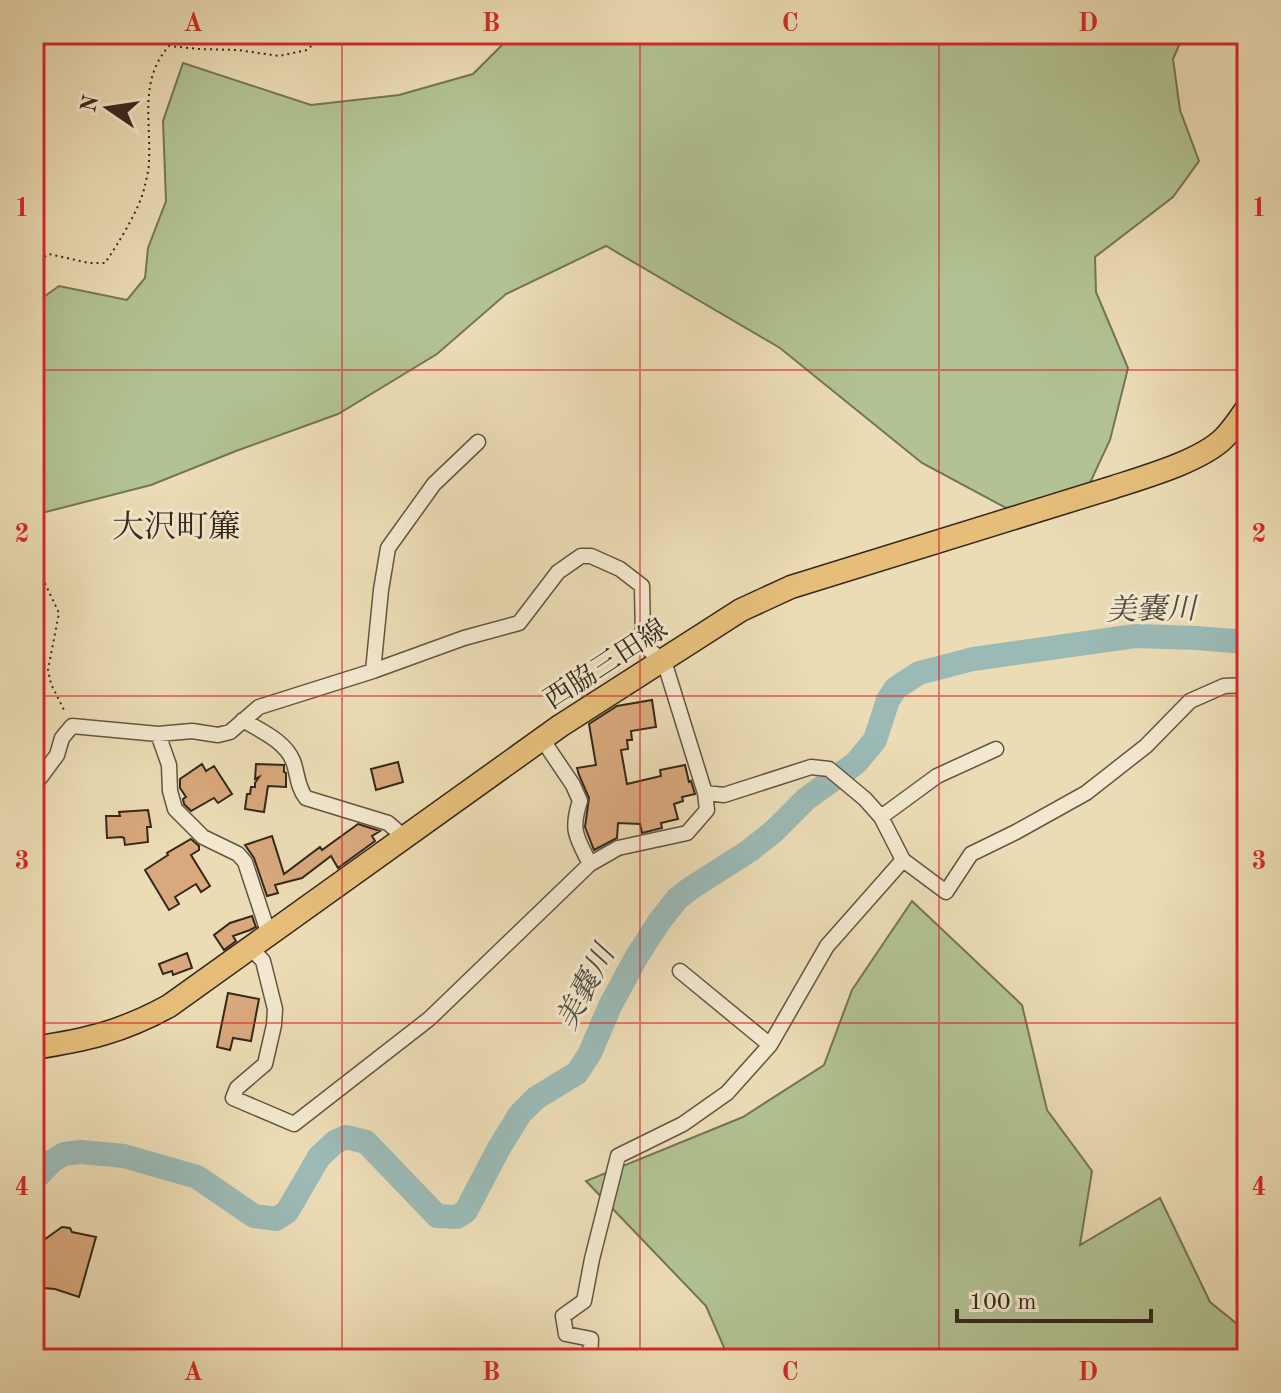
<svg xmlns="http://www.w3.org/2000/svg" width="1281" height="1393" font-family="'Old Standard TT','Noto Serif JP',serif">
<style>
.green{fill:#b2c292;stroke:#737556;stroke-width:2}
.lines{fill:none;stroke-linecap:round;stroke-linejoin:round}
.river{stroke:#9bbab6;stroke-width:24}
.building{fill:#d9a87d;stroke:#34281b;stroke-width:2}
.minor-casing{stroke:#625542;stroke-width:17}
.primary-casing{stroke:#34281b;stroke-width:25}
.path{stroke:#34281b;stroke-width:2;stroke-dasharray:2 4;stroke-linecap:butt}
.minor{stroke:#f3e8cf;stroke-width:14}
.primary{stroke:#e6be7a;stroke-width:22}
.grid{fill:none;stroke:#d62828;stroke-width:2;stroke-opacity:0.55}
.labels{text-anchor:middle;stroke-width:6;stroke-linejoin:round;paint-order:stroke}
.street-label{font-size:28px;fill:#34281b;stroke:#f3e8cf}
.water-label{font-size:30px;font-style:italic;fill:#4e4c42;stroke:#f3e8cf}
.quarter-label{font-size:32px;fill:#34281b;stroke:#f3e8cf}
.neatline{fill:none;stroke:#d62828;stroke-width:3}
.grid-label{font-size:26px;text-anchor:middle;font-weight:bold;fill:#d62828}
</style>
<rect width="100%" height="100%" fill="#ecdcb5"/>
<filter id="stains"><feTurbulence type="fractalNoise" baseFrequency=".0025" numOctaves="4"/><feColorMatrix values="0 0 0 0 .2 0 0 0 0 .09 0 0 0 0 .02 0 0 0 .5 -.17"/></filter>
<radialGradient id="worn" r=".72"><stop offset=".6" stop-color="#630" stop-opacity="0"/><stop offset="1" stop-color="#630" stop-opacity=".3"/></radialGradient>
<path class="green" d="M513,34H1184L1173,59L1180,110L1199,161L1173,197L1095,257L1096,292L1128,368L1110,440L1089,485L1006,508L922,463L780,348L606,246L506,294L437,354L338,414L236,451L151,485L34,515V304L59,286L127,300L145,278L148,248L166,201L163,121L183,63L311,105L399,95L473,74Z
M912,901L1022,1005L1047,1110L1092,1171L1080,1245L1160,1198L1210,1302L1247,1332V1359H729L706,1306L586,1181L743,1117L824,1065L852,990Z"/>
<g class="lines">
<path class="river" d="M34,1180L52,1161L64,1154L81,1152L124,1156L197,1177L254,1216L276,1219L287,1212L319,1157L335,1142L346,1137L366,1142L437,1216L457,1217L466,1211L499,1148L520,1114L536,1098L577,1073L590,1053L610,1006L637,956L659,922L677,899L691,888L749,851L773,832L806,799L856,763L875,740L888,700L896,688L919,673L973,659L1135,636L1196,638L1247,642"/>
</g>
<path class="building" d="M652,700L656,727L631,731L632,740H627L628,749L621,750L627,784L661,776L660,770L685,765L689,782L691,781L695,794L682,797L683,801L674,804L678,819L661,823L662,828L642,833L640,824L618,823L617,838L594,850L585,827L589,798L579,775L577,768L596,765L589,724L617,706Z
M398,762L403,782L376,790L371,769Z
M202,764L206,771L214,766L232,794L218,803L214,798L191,811L184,804L183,799L186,797L180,788V779Z
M256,764L284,765V772L286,773V787L268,786L264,812L245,809L247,794H250L251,787H255V783L259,777L255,779Z
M148,810L151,827H147L148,842L125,845L124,838L122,837L107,838L106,816H120L119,812Z
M358,824L380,831L372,836L375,841L338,868L331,856L302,878L275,885L278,893L267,896L254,858L245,845L272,836L284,874L320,847L322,850Z
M191,839L199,846V850L191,855L210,886L201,892L196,884L175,897L179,904L169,910L145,870L168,855L167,853Z
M252,916L256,927L250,930L233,936L236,941L224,950L214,935L230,923Z
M187,953L192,968L173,975L172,971L163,974L159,964Z
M228,993L259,999L251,1041L233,1038L230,1050L217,1047Z
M62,1227L70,1228L72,1232L96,1237L79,1297L55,1289L43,1288L34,1281V1247Z"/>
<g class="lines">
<defs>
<path id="minor" d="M373,671L381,590L388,548L434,484L478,442
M243,720C261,731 285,741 293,761C298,774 297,787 306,798L388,823L404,837
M158,734L169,765L170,791L175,809L203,837L238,854L245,862L269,935
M542,739L573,785L580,801C570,831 577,838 590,864
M34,786L57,755L62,738L72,726L158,734L192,731L218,735L230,732L259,707L373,671L464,638L519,623L558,572L581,556H591L620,569L642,586L643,640L649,650L664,661L705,793L724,795L811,767L829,769L865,799L881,817L903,860L946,892L971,854L1016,832L1086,793L1146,746L1190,701L1224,686L1247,685
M881,817L937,776L996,749
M251,948L263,961L275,1009L274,1025L265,1064L237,1088L233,1098L294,1124L429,1019L590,864L618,848L687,833L707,810L705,793
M680,971L770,1045
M34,1356L37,1359
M590,1359L591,1339L566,1334L563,1316L584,1301L592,1259L618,1156L683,1124L727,1093L770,1045L827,946L903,860"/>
<path id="primary" d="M34,1048C86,1040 122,1032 169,1006L560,726L741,610L791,587L1114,487C1145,477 1201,461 1224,438C1233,429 1240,418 1247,408"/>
</defs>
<use href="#minor" class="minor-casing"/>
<use href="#primary" class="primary-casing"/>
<path class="path" d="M259,34L272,37L288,34
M34,263L49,254L89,263H105C118,244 141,207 145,185C147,177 149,169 149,160C151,120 139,80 169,46L199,49L238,50L279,56L307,50L324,34
M34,569L42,577L59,613L48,670L51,684L65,712"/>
<use href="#minor" class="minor"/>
<use href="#primary" class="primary"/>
</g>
<path class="grid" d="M342,34V1359M640,34V1359M939,34V1359M34,370H1247M34,696H1247M34,1023H1247"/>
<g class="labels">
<g class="street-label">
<text transform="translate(605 663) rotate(-33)" y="10">西脇三田線</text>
</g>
<g class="water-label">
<text transform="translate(1151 609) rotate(-1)" y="10">美嚢川</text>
<text transform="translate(585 987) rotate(-62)" y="10">美嚢川</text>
</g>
<g class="quarter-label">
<text x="176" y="537">大沢町簾</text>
</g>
</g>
<rect width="1281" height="1393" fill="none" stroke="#ecdcb5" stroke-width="88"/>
<g transform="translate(108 108) rotate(283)" stroke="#f3e8cf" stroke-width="6" paint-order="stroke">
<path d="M0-6L14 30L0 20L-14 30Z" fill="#34281b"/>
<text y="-12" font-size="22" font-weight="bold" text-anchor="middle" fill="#34281b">N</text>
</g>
<path d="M957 1309v12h194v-12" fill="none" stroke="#34281b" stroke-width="4"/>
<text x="969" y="1309" font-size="24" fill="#34281b" stroke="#f3e8cf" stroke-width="6" paint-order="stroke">100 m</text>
<rect x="44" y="44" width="1193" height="1305" class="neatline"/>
<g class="grid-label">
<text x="193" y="31">A</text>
<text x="491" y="31">B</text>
<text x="790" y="31">C</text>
<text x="1088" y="31">D</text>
<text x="22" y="216">1</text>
<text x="1259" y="216">1</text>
<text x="22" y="542">2</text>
<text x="1259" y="542">2</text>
<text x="22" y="869">3</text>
<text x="1259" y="869">3</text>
<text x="22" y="1195">4</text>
<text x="1259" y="1195">4</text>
<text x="193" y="1380">A</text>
<text x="491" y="1380">B</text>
<text x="790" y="1380">C</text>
<text x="1088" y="1380">D</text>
</g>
<rect width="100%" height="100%" filter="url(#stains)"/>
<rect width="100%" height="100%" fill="url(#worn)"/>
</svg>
